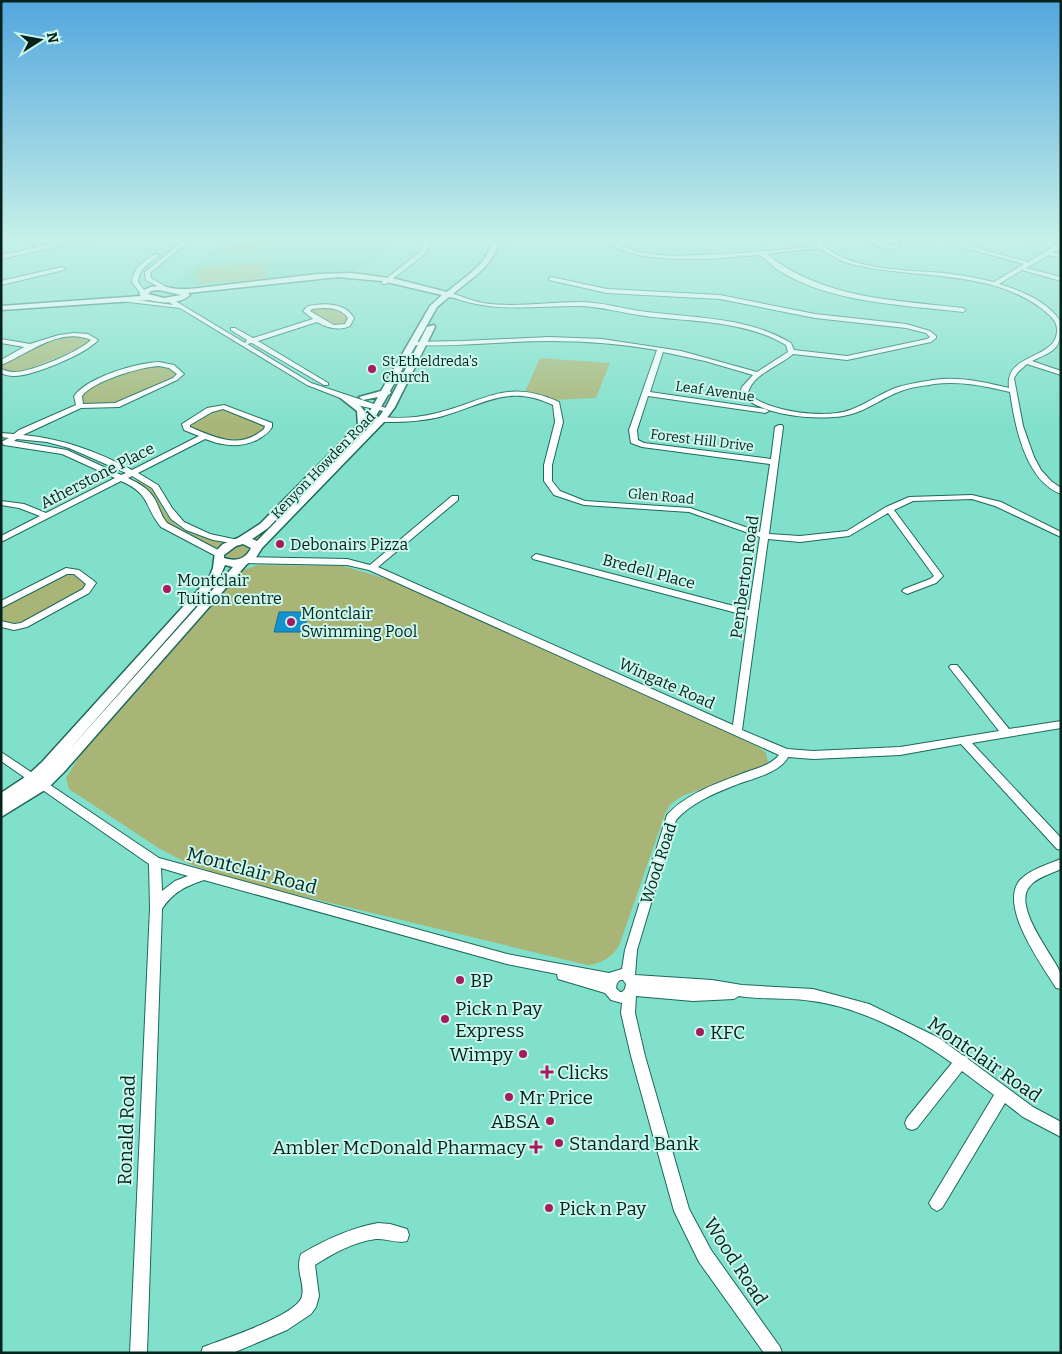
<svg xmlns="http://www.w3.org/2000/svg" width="1062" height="1354" font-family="Bitter,serif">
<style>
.built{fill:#69d5be}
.green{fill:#a8b577}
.water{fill:#1392ce;stroke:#0e7199}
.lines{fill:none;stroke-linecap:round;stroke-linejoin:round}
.minor-casing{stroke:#1b695b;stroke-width:2}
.tertiary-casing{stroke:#1b695b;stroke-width:3}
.minor{fill:#fff;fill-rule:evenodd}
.tertiary{fill:#fff;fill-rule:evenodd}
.poi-dot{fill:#a61a5e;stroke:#cbf7ec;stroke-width:2}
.labels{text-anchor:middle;stroke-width:4;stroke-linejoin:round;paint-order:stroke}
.far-poi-label{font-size:14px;fill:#04231d;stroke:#cbf7ec;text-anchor:start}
.far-street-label{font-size:14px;fill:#04231d;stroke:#cbf7ec}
.street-label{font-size:16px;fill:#04231d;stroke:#cbf7ec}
.poi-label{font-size:16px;fill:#04231d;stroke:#cbf7ec;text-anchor:start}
.near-street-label{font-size:19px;fill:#04231d;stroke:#cbf7ec}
.near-poi-label{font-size:19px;fill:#04231d;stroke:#cbf7ec;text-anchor:start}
</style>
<rect width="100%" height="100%" fill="#81e0cb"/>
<path class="built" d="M231,237H393L387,250L353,273H322L264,281L199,285L176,282Z"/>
<path class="green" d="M281,237H376L374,240C355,241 291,251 281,237Z
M263,241L264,246L258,247V251L230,253L229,248L236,247V243Z
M265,262L267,279L197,284L198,267Z
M328,307L343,311L349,318L346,324L334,326L309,312L310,308Z
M75,336L92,341L88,345L24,371L15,373L1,368V364L33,346Z
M540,358L610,363L596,398L554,400L525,392Z
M156,364L176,372L177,375L116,404H83L82,393L88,389L144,365Z
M225,408L266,426L265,429C226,450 227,443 189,426L188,423L213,410Z
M370,423L373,424L261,537L258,539L252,538Z
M137,480C161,490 156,505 171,520C186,535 206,537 224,543L215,549C199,540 177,533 165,520C150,503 160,497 134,481Z
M239,545L248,546V553L237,560L228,559L226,556L229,550Z
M257,565L343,566L397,582L756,745L766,753L768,762L761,768L682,796L671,804L665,814L619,946C611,958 601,964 587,965L240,881L189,864L160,849L69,789L66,778L79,757L241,571Z
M74,573L89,584L88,587L17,625L1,621V606L60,574Z"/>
<path class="water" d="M279,612H308L304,632H274Z"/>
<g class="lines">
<defs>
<path id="minor" d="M22,237H29L45,246L89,237H100L1,259V255L39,247Z
M188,237H194L150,273L151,278L168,288V290H164L146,280L145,272Z
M426,237H432L425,254L386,284H382V282L420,252Z
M606,237H612L622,247L642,253L672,256L743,253L819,246L813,237H819C822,241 824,246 828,249C858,271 909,270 944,273C961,275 977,278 994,282L1024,264L969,249L940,237H948L973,247L1028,262L1053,247L1017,237H1026L1057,245L1061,243V248L1053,252L1061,254V258L1049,255L1026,268L1061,277V281L1022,270L999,284C1022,291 1047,301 1061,322C1061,349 1056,350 1032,361L1061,371V375L1027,364L1018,372L1014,378L1023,426L1034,457L1041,470L1051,481L1061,488V494C1025,480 1015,426 1010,392C984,386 961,381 934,384C924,386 911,387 901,391C884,397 869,409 852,414C824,422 760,417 740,393L742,387L753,375L705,361L663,352L650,392L765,409L769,411L765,413L648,396L637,430L638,440L644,443L771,459L775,427L779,425H782L783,427L769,534L800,536L847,531L886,507L909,497L972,495L1001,502L1061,532V537L995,506L972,499L913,501L894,510L943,576L936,583L907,594L902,591L904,589L930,579L934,576L888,513L849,536L800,542L768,539L742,730L787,749L813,751L900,747L999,731L949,667L951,665H957L1009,729L1061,721V728L972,743L1061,838V850L1057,849L961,744L900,755L813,759L788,757C779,774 750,779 733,786C713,794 691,803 676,820L637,950L635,975L712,980L742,985L813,989L869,1004L939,1038L962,1055L967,1057L968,1059L1033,1107L1061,1122V1137L1023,1117L1005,1103L942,1208L937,1211L932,1208L929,1203L932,1198L994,1095L962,1071L917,1128L912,1130L907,1128L905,1123L907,1118L952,1063C914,1035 859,1007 812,1001C788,997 763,1000 739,996L734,999L693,1001L636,996L635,1013L645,1056L689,1209L711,1250L780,1347L782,1353H764L699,1262L674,1211L631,1056L621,1013L622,1003L611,1000L605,993L558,979L557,974L507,964L204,880C186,886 173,892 162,909L147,1353H130L150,908L149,864L1,761V752L159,858L507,954L609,973L622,969L625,950L667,815C686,794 715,784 741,774C754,769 770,766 779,755L369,570L347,565L246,563L242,560L246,557L347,559L370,565L452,496H458V500L378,567L733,725L748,616L533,559L532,557L536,554L749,610L760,537L689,512L584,505L554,495L544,481V465L555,422L553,405C508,384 485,404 443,416C425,421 405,422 386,422C378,422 367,422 360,417L364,415C387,419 414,419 437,413C486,401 507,378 559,402L563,422L552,465V481L560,491L585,501L690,508L760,532L770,464L642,447L631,443L629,430L657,350C622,344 586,341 550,341C504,341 458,347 412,345L410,344V342L463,341L549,337L602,339L681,351L757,372L788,352L786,345C744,320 692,322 645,316C622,313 600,306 577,306C534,306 493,313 452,297L451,296L454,294C464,297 473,301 483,303C515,308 547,302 579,302C602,302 624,309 647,312C695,318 748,317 791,343L794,350L847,356L927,339L930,337L926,333L906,328L815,318L720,299L607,293L549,280V278L551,277L607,289L720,295L815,314L906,324L930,331L936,336V338L931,342L847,360L793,354C780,366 752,374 748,393C767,412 825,419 850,410C866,404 880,394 895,388C907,384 921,382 933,380C959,376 984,382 1009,388C1004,351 1059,361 1057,328C1056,319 1047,313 1041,308C989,270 920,279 861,266C853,265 843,262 836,258C831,256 824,250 820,249C808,248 780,253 767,254C822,299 895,300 963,308L966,310L963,312C904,305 829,303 778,270C772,265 766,260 760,255L707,259H672L642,256L618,249ZM161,868L188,876L175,881L162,891ZM620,980H623L626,984L625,989L622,992H620L616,988L617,983Z
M669,237H681L678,239Z
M876,237H887L895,239L940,237L937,239L898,242L899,247C888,251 878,249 870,240ZM881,239L893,242L894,245L885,246L877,241Z
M155,254L160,255C150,263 139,268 138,282L146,293L141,294L132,282C133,268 144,261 155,254Z
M62,267L65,269L64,270L1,285V281Z
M122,298L173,305L167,300L172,299L245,343L247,340L231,330V328H235L253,338L313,319L303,311L308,306C324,303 345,302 354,318L350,326C338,331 328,328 317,322L258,341L328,383V385H324L252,343L247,344L311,383L392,410L388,412L361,406L307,385L180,308L120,301L119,300ZM322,308C332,308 342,309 348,318L345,324L334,325L310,311L312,309Z
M74,333L88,334L98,340C86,354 31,377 13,376C9,376 5,375 1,373V369C5,370 9,372 13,372C29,373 79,352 91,340C60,326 28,354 1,365V360L24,347L1,343V339L30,344L59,335Z
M159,362L174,365L184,374L177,380L119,407L81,408L23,435C64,439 96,451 132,470L199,436L184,430L182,424L207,408L224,405L272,423V427C268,434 263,436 257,440C238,448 224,446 205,439L138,473L158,485L172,508L184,522L210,534L238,540L239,542L238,544L213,540L186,530L171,519L152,488L132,476L128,478C138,483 148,488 154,498C159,506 161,516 167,523L222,552L223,554L222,556H216L161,527C143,505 152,495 121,481L1,542V536L40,516L19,508L1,505V501L24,504L46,513L115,478L62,454L4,445L1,442L9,438L1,437V433L14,434L19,430L76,405L74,396C88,377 136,363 159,362ZM159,366L169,368L177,374L173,378L115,403L83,404L82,396C93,381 140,367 159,366ZM223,409L265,426L264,429C239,450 217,438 190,427V425L212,412ZM17,439L47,442L69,448L126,473L121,475L67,450L14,441Z
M66,568L79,570L94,581L96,583L89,593L27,627L14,630L1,627V621L14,624L21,623L83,589L86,584L74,574H67L1,608V601Z
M1061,859V869C1051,874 1037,877 1030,886C1012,905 1051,953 1059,970C1062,976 1061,984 1061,989L1056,988C1042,965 998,906 1020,880C1029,870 1048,864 1061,859Z
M378,1223L390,1224L407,1229L409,1235L407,1241C397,1244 386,1238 376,1239C353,1242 334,1253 315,1265L319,1296L316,1307L311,1314L287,1330L233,1353H201L203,1347C221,1340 299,1315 302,1296C305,1282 295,1271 301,1254C325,1240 350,1228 378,1223Z"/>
<path id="tertiary" d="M493,237H499C496,265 474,276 453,294L457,296L456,298L449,297L437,307L390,391L391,393L388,395L373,421L268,528L252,539L257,541L378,418L386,407L427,327L434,325L435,327L395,407L384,422L262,548L255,559L247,564L64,772L48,788L1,817V793L28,775L42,762L209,578L213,568L215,552L223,544L238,538L260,524L358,425L357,411L338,396L339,394C348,393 364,407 367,416L378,397L363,400L359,397L381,391L430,306L442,295L382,281L338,277L188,293L190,295C179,305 162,303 149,300L1,310V306L141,296L139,294C151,282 164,287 178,289C185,289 192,289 199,288L318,274L352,273L396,279L447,292C468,274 488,265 493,237ZM159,290L181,295L164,298L148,294L151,291ZM243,544L251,548C246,559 236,562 224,558V555L236,546ZM225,565L233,567L67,752L218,581Z"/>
</defs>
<use href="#minor" class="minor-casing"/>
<use href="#tertiary" class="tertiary-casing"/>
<use href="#minor" class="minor"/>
<use href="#tertiary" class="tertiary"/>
</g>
<linearGradient id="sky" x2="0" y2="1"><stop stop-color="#53a6de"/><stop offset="0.56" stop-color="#c6f1e8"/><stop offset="1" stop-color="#c6f1e8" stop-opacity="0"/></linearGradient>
<rect width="1062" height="427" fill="url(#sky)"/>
<g class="poi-dot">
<circle cx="372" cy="369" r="5"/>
<circle cx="280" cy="544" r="5"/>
<circle cx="167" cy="589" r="5"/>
<circle cx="291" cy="622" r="5"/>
<circle cx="460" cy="980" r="5"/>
<circle cx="445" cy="1019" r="5"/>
<circle cx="700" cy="1032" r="5"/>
<circle cx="523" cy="1054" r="5"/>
<path d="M544.5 1064.5h5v5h5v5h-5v5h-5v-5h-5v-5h5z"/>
<circle cx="509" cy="1097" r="5"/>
<circle cx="550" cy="1121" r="5"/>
<circle cx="559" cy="1143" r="5"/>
<path d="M533.5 1139.5h5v5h5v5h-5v5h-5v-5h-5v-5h5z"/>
<circle cx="549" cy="1208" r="5"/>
</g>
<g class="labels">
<g class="far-poi-label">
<text x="382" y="366">St Etheldreda's<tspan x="382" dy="16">Church</tspan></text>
</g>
<g class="far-street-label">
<text transform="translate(715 391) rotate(8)" y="5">Leaf Avenue</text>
<text transform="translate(702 440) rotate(7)" y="5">Forest Hill Drive</text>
<text transform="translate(323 465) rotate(-46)" y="5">Kenyon Howden Road</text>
<text transform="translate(661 496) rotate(5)" y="5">Glen Road</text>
</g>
<g class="street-label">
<text transform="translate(97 475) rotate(-27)" y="6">Atherstone Place</text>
<text transform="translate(649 571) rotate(15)" y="6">Bredell Place</text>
<text transform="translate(744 577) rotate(-82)" y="6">Pemberton Road</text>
<text transform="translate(667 683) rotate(24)" y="6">Wingate Road</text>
<text transform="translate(658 863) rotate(-72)" y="6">Wood Road</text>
</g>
<g class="poi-label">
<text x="290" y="550">Debonairs Pizza</text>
<text x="177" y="586">Montclair<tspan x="177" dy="18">Tuition centre</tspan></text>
<text x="301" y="619">Montclair<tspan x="301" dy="18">Swimming Pool</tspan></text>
</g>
<g class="near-street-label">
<text transform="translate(252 870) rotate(15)" y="7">Montclair Road</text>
<text transform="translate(985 1059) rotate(35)" y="7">Montclair Road</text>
<text transform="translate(126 1130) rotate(-88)" y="7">Ronald Road</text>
<text transform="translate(736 1261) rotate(57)" y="7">Wood Road</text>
</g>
<g class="near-poi-label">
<text x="470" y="987">BP</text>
<text x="455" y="1015">Pick n Pay<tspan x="455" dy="22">Express</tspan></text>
<text x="710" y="1039">KFC</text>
<text x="513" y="1061" text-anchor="end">Wimpy</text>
<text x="557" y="1079">Clicks</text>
<text x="519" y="1104">Mr Price</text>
<text x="540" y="1128" text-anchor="end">ABSA</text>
<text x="569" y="1150">Standard Bank</text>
<text x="526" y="1154" text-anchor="end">Ambler McDonald Pharmacy</text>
<text x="559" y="1215">Pick n Pay</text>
</g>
</g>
<rect width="1062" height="1354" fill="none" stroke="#04231d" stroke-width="5"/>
<g transform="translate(40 40) rotate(79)" stroke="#cbf7ec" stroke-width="4" paint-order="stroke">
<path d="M0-4L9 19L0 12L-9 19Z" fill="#04231d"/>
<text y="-8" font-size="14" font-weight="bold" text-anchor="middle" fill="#04231d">N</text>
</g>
</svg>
